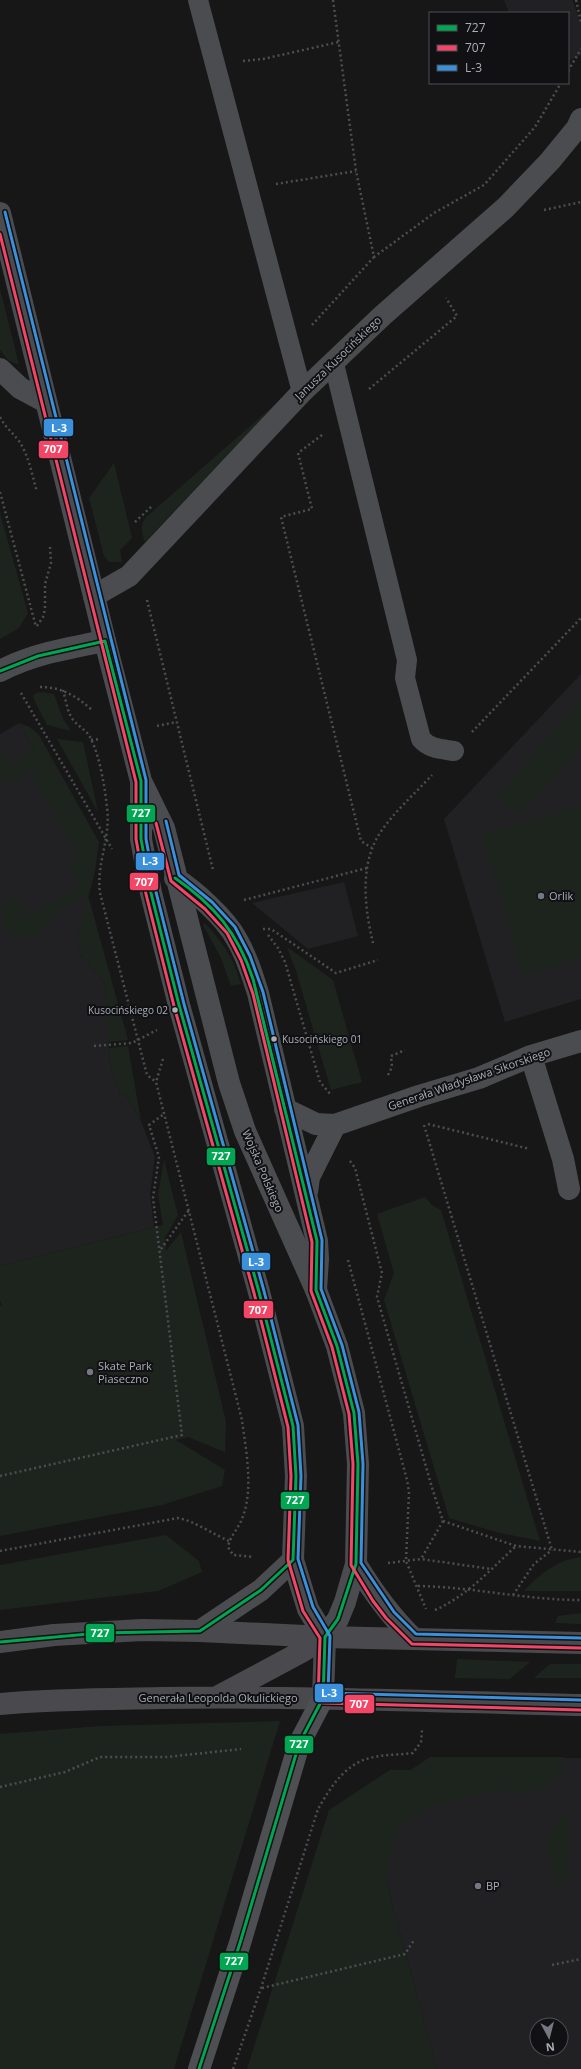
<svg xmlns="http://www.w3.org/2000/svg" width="581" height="2069" font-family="'Open Sans',sans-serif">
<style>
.built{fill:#212123;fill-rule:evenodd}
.green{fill:#1d241e}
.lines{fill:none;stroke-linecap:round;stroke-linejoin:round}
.path{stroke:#4d4e52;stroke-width:2.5;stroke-dasharray:2 3;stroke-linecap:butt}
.service{stroke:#4b4c50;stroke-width:20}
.minor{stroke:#4b4c50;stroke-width:22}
.tertiary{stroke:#4b4c50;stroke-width:22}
.secondary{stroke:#4a4a4e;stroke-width:22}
.primary{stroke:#4d4f52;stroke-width:22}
.bus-1-casing{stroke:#111113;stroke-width:6}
.bus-2-casing{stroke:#111113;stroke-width:6}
.bus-3-casing{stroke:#111113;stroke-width:6}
.bus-1{stroke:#00a651;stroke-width:3}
.bus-2{stroke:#f34667;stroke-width:3}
.bus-3{stroke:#3a90db;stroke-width:3}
.poi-dot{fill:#757880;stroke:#111113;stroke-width:1.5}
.bus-dot{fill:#a8adb8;stroke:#111113;stroke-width:1.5}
.labels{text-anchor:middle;stroke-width:4;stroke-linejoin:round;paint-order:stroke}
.bus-label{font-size:10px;fill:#a8adb8;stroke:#111113;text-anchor:end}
.street-label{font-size:11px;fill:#a8adb8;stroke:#111113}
.poi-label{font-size:11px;fill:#a8adb8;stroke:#111113;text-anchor:start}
.line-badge{stroke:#111113;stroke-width:1.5}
.badge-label{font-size:11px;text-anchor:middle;font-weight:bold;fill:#fff}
</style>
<rect width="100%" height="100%" fill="#171717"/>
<path class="built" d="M504,0H572L581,22V55L568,61V13H509Z
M581,674V999L505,1022L444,819Z
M19,723L34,749L95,871L77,942L79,953L105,983L110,1064L120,1096L125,1093L141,1121L155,1157L150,1195L154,1227L0,1266V734Z
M344,882L358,936L308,949L252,903Z
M430,1757L581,1758V2069H437L361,1789L390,1770H411ZM537,2025H561V2049H537Z"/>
<path class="green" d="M0,289L19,365L9,361L0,350Z
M281,399L145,542C142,533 140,527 145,518Z
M114,463L132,538L120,550L122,562H109L104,556L89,498Z
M0,513L28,613L19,628L0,639Z
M42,692L54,694L63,719L71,731L47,725L34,700L33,696L36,693Z
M581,701V748L520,815L497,795Z
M19,723L30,727L39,735L99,842L95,871L88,895L128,1040L108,1042L105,983L79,953L77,942L88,895C77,900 65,907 56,913C52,916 50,922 47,926C34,940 18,939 4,927C0,913 1,903 14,895L27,917L81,886L69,864L80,857L41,793L30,770L7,784L0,772V750L8,764L34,749Z
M57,739L83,742L98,812Z
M581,806V958L523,975L482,834Z
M205,923C223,943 234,958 241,984L231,986L221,958L203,925Z
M287,947L333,980L362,1082L331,1090L296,971Z
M128,1046L141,1121L125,1093L120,1096L110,1064L109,1048Z
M164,1160L178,1215L165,1238L166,1251L181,1232L226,1422L225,1452L188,1437L176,1440L225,1470L222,1486L162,1505L0,1536V1306H2L0,1300V1266L163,1225L158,1194Z
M425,1197L432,1205L441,1210L540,1541L496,1532L449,1518L384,1300L394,1273L377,1214Z
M166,1535L199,1561L202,1572L158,1591L0,1610V1565Z
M581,1557V1591H524C540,1574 557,1560 581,1557Z
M581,1613V1624L555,1623L558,1616Z
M457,1659L530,1662L510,1679L455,1678Z
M550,1664H581V1678H534Z
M280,1721L174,2069H0V1734L101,1726Z
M430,1757H563V1770L558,1778L538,1790L520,1794L496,1790L424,1809L397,1833L389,1857L387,1885L437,2069H247L329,1810L390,1770H411Z
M567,1814L570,1816L567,1873L564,1883L559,1886L556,1884L546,1842L563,1815Z"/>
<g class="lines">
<path class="path" d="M333,0L356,171L374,257L434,213L484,185L535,127L561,83
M576,0L581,22
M243,61L263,59L339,42
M568,71L581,49
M276,184L356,171
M544,210L581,202
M312,325L374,257
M369,389L457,316L446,298
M0,417C5,427 12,432 19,441C29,456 32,475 37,492
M322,435L298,453L312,509L281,517L361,841L372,848
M0,492L36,627
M135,522L151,507
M147,600L213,870
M37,626L43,617L45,609V584L51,563L50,547
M40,687C62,687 76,696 92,710
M63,690C66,700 67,713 74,721C80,728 87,730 91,739C100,757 105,788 107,808C111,839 96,863 100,893L147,1075L156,1082
M21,693L112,849
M157,726L176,722
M472,732L581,618
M91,740L101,739
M244,900L367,868
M263,929H271L336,973L378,960
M268,935L278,948L285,962L320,1082L331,1095
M373,943C366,914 361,878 372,849C380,824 414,795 432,775
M94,1046L132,1043L157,1030
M163,1059L156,1082L242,1420C246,1451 254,1489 242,1519C238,1529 230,1536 228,1547L233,1555L254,1557
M388,1075L392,1067L391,1056L405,1050
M428,1124L530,1149
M424,1125L552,1550
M350,1161L355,1168L382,1273L377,1297L433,1491L443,1521L421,1559
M161,1249L189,1210
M348,1260L407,1480L409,1492L406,1561L426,1609
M0,1476L182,1435L153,1198L159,1157L149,1125L164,1114
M443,1521L516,1546L581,1552
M0,1551L178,1518C194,1521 213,1534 229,1541
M388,1563L421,1559L491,1569
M418,1586C473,1587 526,1600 581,1600
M513,1595L534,1564L552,1550
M435,1610C467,1596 490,1570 516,1546
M0,1787L65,1772L100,1757H167L241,1749
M552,1965L581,1959
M262,1988L405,1954L414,1940
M233,2069L261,1988L318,1809C330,1788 345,1764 370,1758C384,1754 399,1755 413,1753L421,1742L422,1730"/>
<path class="service" d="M198,0L302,392
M334,364L407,660L405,678L421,739C430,749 441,749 454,751"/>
<path class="minor" d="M0,369L20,388L46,402
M94,596L129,576L302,392L382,316L506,207L550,161L577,128L581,119
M0,671C33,654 68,648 105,641
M175,878C195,891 225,918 236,938C246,955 252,974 258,993L317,1241L318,1259L316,1290
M531,1056L563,1159L569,1189
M285,1109L316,1124L335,1125L419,1096L479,1078L531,1056L581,1041
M307,1192L309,1177L335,1125"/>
<path class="tertiary" d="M0,213L105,641L141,781L164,828L229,1083L245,1131L316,1290L337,1346L354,1413L358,1464L356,1564L345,1602L338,1619L325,1637L308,1609L293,1560L296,1476L293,1426L259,1292L179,1005L151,893L141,839V781
M356,1564C373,1592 390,1616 414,1639
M200,1631L261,1590L293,1560"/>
<path class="secondary" d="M0,1642L54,1635L142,1630L200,1631L325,1637L581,1643
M217,1697L303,1651L325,1637
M323,1698L325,1637
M0,1704C54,1699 109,1699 163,1698C303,1696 442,1702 581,1705"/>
<path class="primary" d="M199,2069L240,1943L299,1744L323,1698"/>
<defs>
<path id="bus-1" d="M105,641L141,781V839L151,893L179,1005L259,1292L293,1426L296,1476L293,1560L261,1590L200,1631
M0,671L38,656L105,641
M175,878C214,905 238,933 253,979L317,1241L316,1290L337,1346L354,1413L358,1464L356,1564L338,1619L325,1637
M0,1642L100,1633L200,1631
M199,2069L240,1943L299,1744L323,1698L325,1637"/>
<path id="bus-2" d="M0,234L136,782V839L146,894L174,1006L254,1293L288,1427L291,1476L288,1560L303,1611L320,1638L318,1700L323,1703L581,1710
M156,823L171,881L205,909L227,933L241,960L253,994L312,1242L311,1291L332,1347L349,1414L353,1464L351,1565L373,1601L386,1618L412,1644L581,1648"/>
<path id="bus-3" d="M5,212L146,780V839L156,892L184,1004L264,1291L298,1425L301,1476L298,1559L313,1607L330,1636L328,1693L581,1700
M166,821L179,875L212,902L235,927L250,956L263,992L322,1240L321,1289L342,1345L359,1412L363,1464L361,1563L394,1612L416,1634L581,1638"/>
</defs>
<use href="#bus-1" class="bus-1-casing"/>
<use href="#bus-2" class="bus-2-casing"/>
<use href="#bus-3" class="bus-3-casing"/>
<use href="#bus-1" class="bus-1"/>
<use href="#bus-2" class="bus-2"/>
<use href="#bus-3" class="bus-3"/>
</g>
<g class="poi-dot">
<circle cx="541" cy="896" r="4"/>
<circle cx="90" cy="1372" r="4"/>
<circle cx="478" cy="1886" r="4"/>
</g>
<g class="bus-dot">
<circle cx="175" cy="1010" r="3.5"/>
<circle cx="274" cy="1039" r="3.5"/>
</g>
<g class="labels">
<g class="bus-label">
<text x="168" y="1014">Kusocińskiego 02</text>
<text x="282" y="1043" text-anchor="start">Kusocińskiego 01</text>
</g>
<g class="street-label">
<text transform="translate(338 358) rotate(-44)" y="4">Janusza Kusocińskiego</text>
<text transform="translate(469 1079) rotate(-19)" y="4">Generała Władysława Sikorskiego</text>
<text transform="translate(263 1171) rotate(67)" y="4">Wojska Polskiego</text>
<text x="218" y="1702">Generała Leopolda Okulickiego</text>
</g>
<g class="poi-label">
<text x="549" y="900">Orlik</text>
<text x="98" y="1370">Skate Park<tspan x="98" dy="13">Piaseczno</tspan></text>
<text x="486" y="1890">BP</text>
</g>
</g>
<g class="line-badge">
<rect x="43" y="418" width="31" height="19" rx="4" fill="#3a90db"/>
<rect x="38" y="440" width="31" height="19" rx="4" fill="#f34667"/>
<rect x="126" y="804" width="30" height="19" rx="4" fill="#00a651"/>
<rect x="135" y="852" width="30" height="19" rx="4" fill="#3a90db"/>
<rect x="129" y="872" width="30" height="19" rx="4" fill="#f34667"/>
<rect x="206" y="1147" width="30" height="19" rx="4" fill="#00a651"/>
<rect x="241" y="1252" width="30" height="19" rx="4" fill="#3a90db"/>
<rect x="243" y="1300" width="31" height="19" rx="4" fill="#f34667"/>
<rect x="280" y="1491" width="30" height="19" rx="4" fill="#00a651"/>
<rect x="85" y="1623" width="30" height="20" rx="4" fill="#00a651"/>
<rect x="314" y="1683" width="30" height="20" rx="4" fill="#3a90db"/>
<rect x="344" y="1694" width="31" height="20" rx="4" fill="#f34667"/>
<rect x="284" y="1735" width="30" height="19" rx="4" fill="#00a651"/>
<rect x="219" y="1952" width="30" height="19" rx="4" fill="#00a651"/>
</g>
<g class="badge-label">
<text x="59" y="432">L-3</text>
<text x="53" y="453">707</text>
<text x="141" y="817">727</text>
<text x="150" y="865">L-3</text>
<text x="144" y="886">707</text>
<text x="221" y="1160">727</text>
<text x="256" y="1266">L-3</text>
<text x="258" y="1314">707</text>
<text x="295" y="1504">727</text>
<text x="100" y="1637">727</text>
<text x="329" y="1697">L-3</text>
<text x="359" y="1708">707</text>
<text x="299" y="1748">727</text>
<text x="234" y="1965">727</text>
</g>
<rect x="429" y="12" width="140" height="72" fill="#111113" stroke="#4d4f55"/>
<rect x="437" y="25" width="20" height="6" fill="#00a651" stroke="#4d4f55"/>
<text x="465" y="32" font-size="12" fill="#a8adb8">727</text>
<rect x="437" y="45" width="20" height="6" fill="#f34667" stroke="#4d4f55"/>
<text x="465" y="52" font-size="12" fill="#a8adb8">707</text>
<rect x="437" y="65" width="20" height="6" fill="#3a90db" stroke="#4d4f55"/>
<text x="465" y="72" font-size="12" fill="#a8adb8">L-3</text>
<g transform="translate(549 2037) rotate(173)"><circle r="19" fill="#111113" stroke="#4d4f55"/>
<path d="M0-3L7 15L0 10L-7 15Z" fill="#757880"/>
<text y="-6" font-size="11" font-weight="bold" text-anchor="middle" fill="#a8adb8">N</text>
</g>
</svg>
